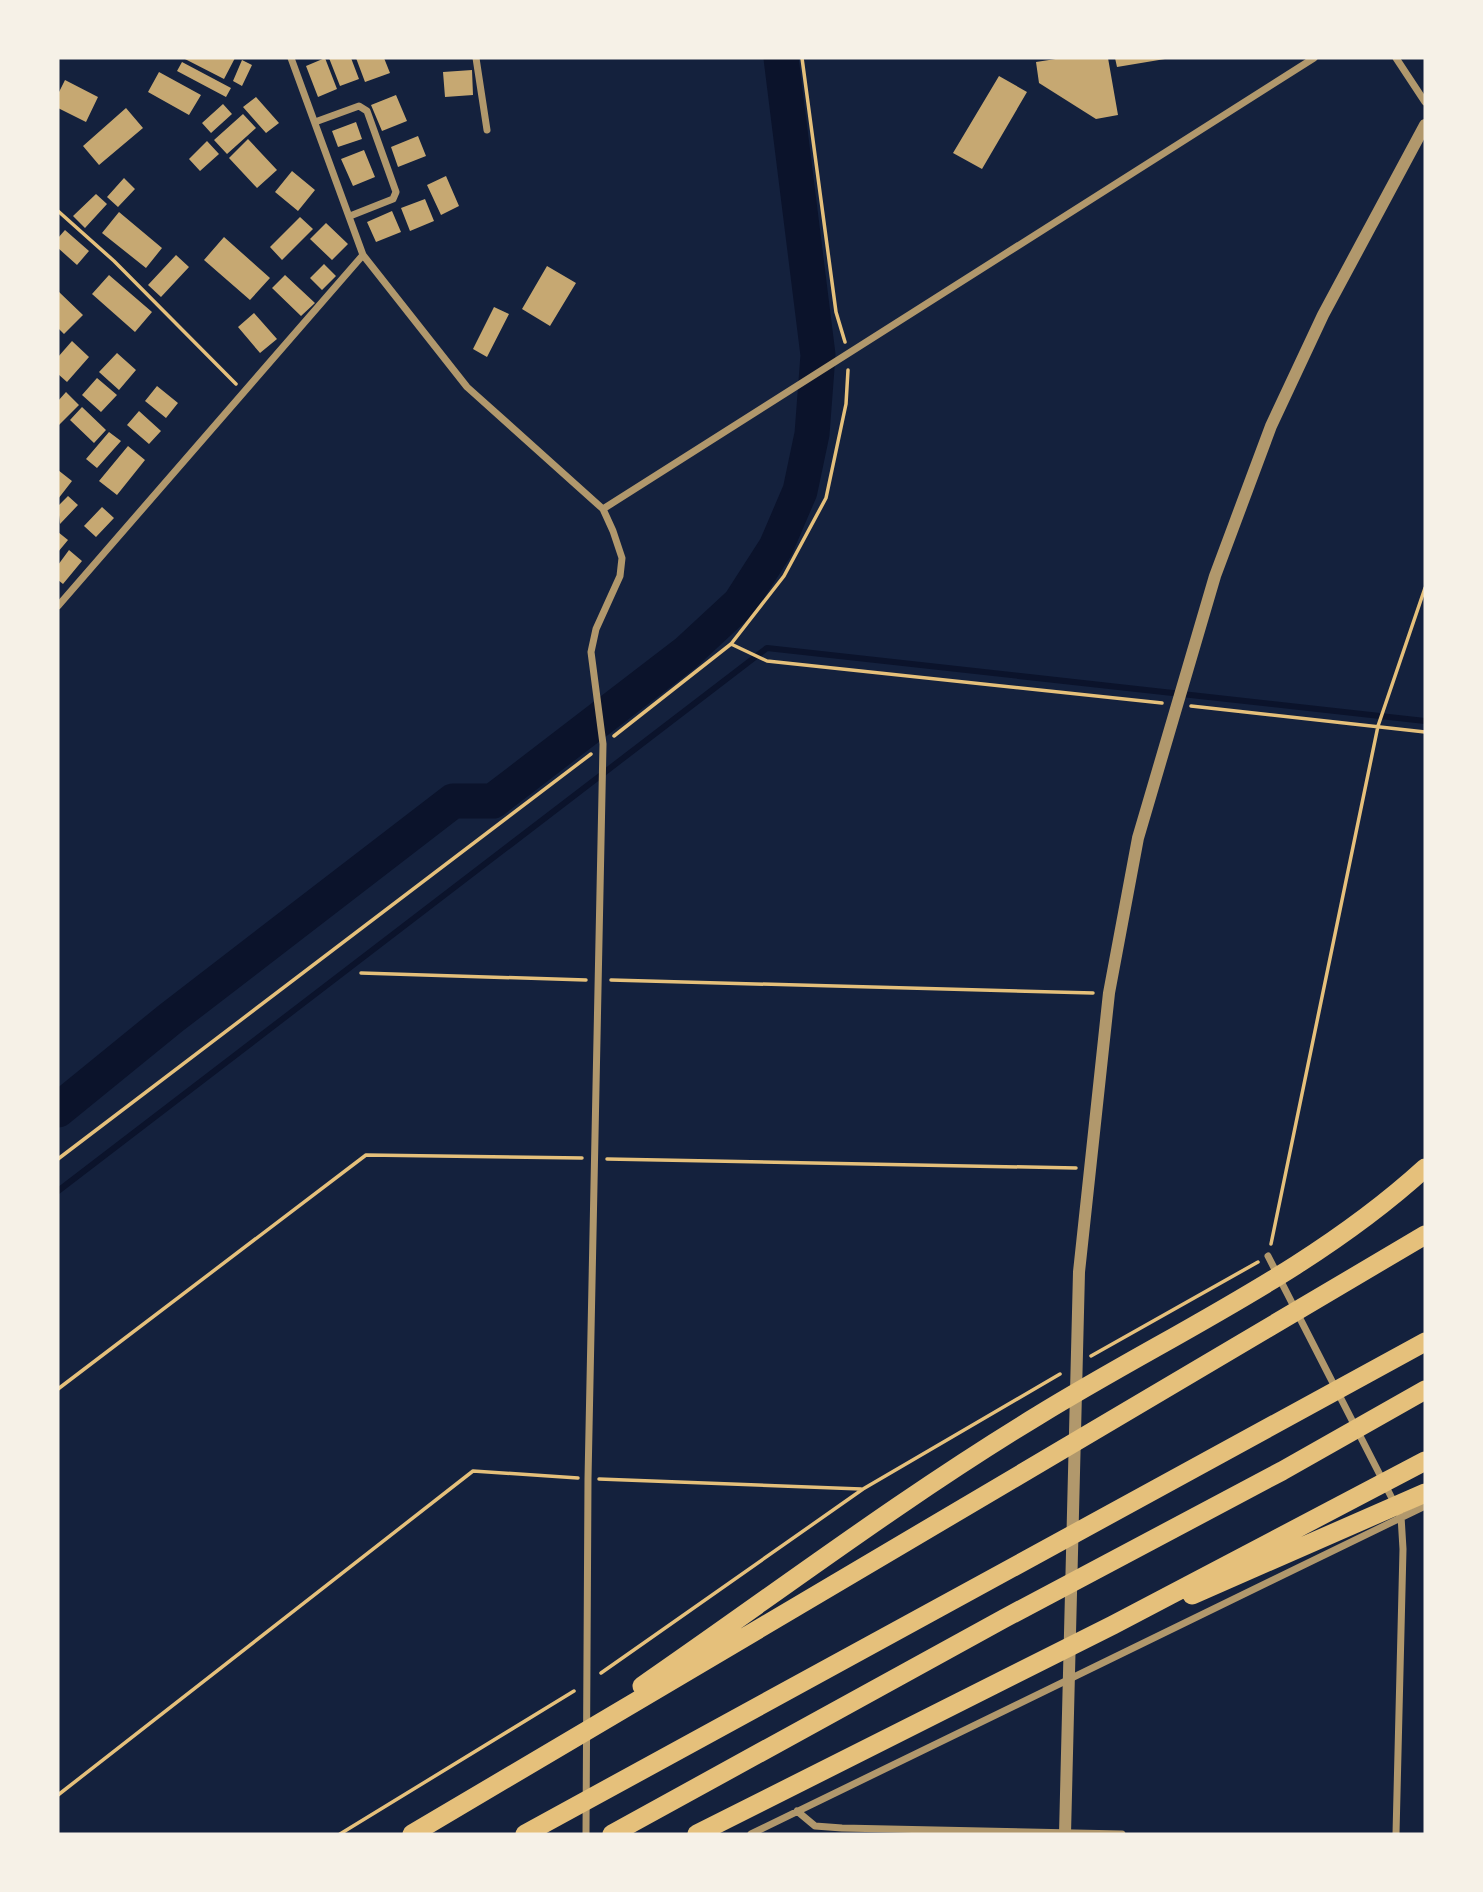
<svg xmlns="http://www.w3.org/2000/svg" width="1483" height="1892" font-family="'Roboto Condensed',sans-serif">
<style>
.lines{fill:none;stroke-linecap:round;stroke-linejoin:round}
.stream{stroke:#0b132b;stroke-width:6}
.river{stroke:#0b132b;stroke-width:35}
.building{fill:#c6a872}
.path{stroke:#e5c07b;stroke-width:3.5}
.minor{stroke:#b1986c;stroke-width:7}
.tertiary{stroke:#b1986c;stroke-width:12}
.motorway{stroke:#e5c07b;stroke-width:19}
</style>
<rect width="100%" height="100%" fill="#14213d"/>
<g class="lines">
<path class="stream" d="M58,1191L767,648L1425,721"/>
<path class="river" d="M58,1110L171,1018L453,801H493L686,653L740,603L776,547L800,491L812,434L818,355L781,58"/>
</g>
<path class="building" d="M183,58H235L224,79Z
M325,58L337,89L318,97L306,66Z
M329,58H351L359,79L340,86Z
M356,58H384L390,73L365,82Z
M1062,58H1108L1118,115L1096,119L1039,83L1036,62Z
M1115,58H1165V59L1117,67Z
M242,60L252,65L242,86L233,81Z
M182,62L231,88L226,97L177,71Z
M472,70L473,95L445,97L443,72Z
M159,72L201,95L189,115L148,92Z
M999,76L1027,92L982,169L953,153Z
M65,80L98,97L86,122L58,108V94Z
M396,95L407,121L382,131L371,105Z
M256,97L279,123L266,133L243,107Z
M223,104L232,114L211,133L202,123Z
M126,108L143,128L99,165L83,146Z
M243,114L256,128L227,154L214,140Z
M356,122L362,139L338,147L332,131Z
M418,136L426,156L398,167L391,147Z
M248,139L277,170L257,188L229,158Z
M207,141L219,154L200,171L189,159Z
M364,150L375,177L353,186L341,159Z
M292,171L315,190L298,211L275,192Z
M446,176L459,206L441,215L427,185Z
M124,178L135,189L118,207L107,197Z
M96,194L107,204L85,228L73,216Z
M425,199L434,221L410,231L401,208Z
M392,211L401,232L376,242L367,222Z
M119,212L162,248L146,268L102,233Z
M300,217L313,229L282,260L270,247Z
M326,223L348,244L332,260L310,239Z
M65,230L89,251L77,265L58,248V238Z
M224,237L270,278L250,300L204,260Z
M176,255L189,267L161,297L148,285Z
M324,264L336,276L322,290L310,278Z
M547,266L576,283L550,326L522,309Z
M109,275L152,312L135,332L92,294Z
M285,275L315,303L301,316L272,288Z
M58,291L83,315L64,334L58,328Z
M494,307L509,314L487,357L473,349Z
M254,313L277,339L260,353L238,327Z
M72,341L89,357L67,382L58,374V357Z
M117,353L136,370L119,390L99,372Z
M97,378L117,395L101,412L82,395Z
M157,386L178,403L166,418L145,401Z
M66,392L79,405L58,426V401Z
M82,407L106,430L94,443L70,420Z
M139,411L161,431L149,444L127,425Z
M109,432L121,441L97,468L86,459Z
M128,446L145,460L117,495L99,481Z
M58,470L72,481L58,499Z
M68,496L78,505L60,524L58,506Z
M102,507L114,518L96,537L84,526Z
M58,532L68,540L58,552Z
M69,550L82,561L63,584L58,580V565Z"/>
<g class="lines">
<path class="path" d="M802,58L836,312L845,342
M58,211L114,261L236,384
M731,644L767,661L1162,703
M1191,706L1425,732
M614,736L731,644L784,576L826,498L846,404L848,370
M361,973L586,980
M611,980L1093,993
M58,1159L591,754
M607,1159L1076,1168
M1271,1244L1378,726L1425,588
M1091,1356L1258,1262
M58,1389L366,1155L582,1158
M599,1479L861,1489
M601,1673L863,1489L1060,1374
M58,1795L473,1471L578,1478
M340,1834L574,1691"/>
<path class="minor" d="M291,58L363,255L467,387L603,509L613,531L622,558L620,576L596,629L591,652L603,744L588,1479L586,1834
M476,58L487,130
M1396,58L1425,102
M315,122L359,106L367,111L396,192L393,199L350,216
M603,509L1314,58
M58,606L363,255
M1268,1256L1401,1516L1403,1549L1396,1834
M797,1811L815,1826L842,1828L1122,1834
M751,1834L1425,1506"/>
<path class="tertiary" d="M1065,1834L1079,1272L1109,993L1138,838L1215,576L1271,426L1323,315L1425,125"/>
<path class="motorway" d="M1192,1595L1425,1493
M642,1686C774,1595 902,1498 1039,1415C1169,1335 1311,1272 1425,1168
M412,1834L1425,1235
M525,1834L1425,1342
M612,1834L1005,1618L1282,1471L1425,1390
M697,1834L1113,1625L1425,1461"/>
</g>
<rect width="1483" height="1892" fill="none" stroke="#f6f1e7" stroke-width="119"/>
</svg>
